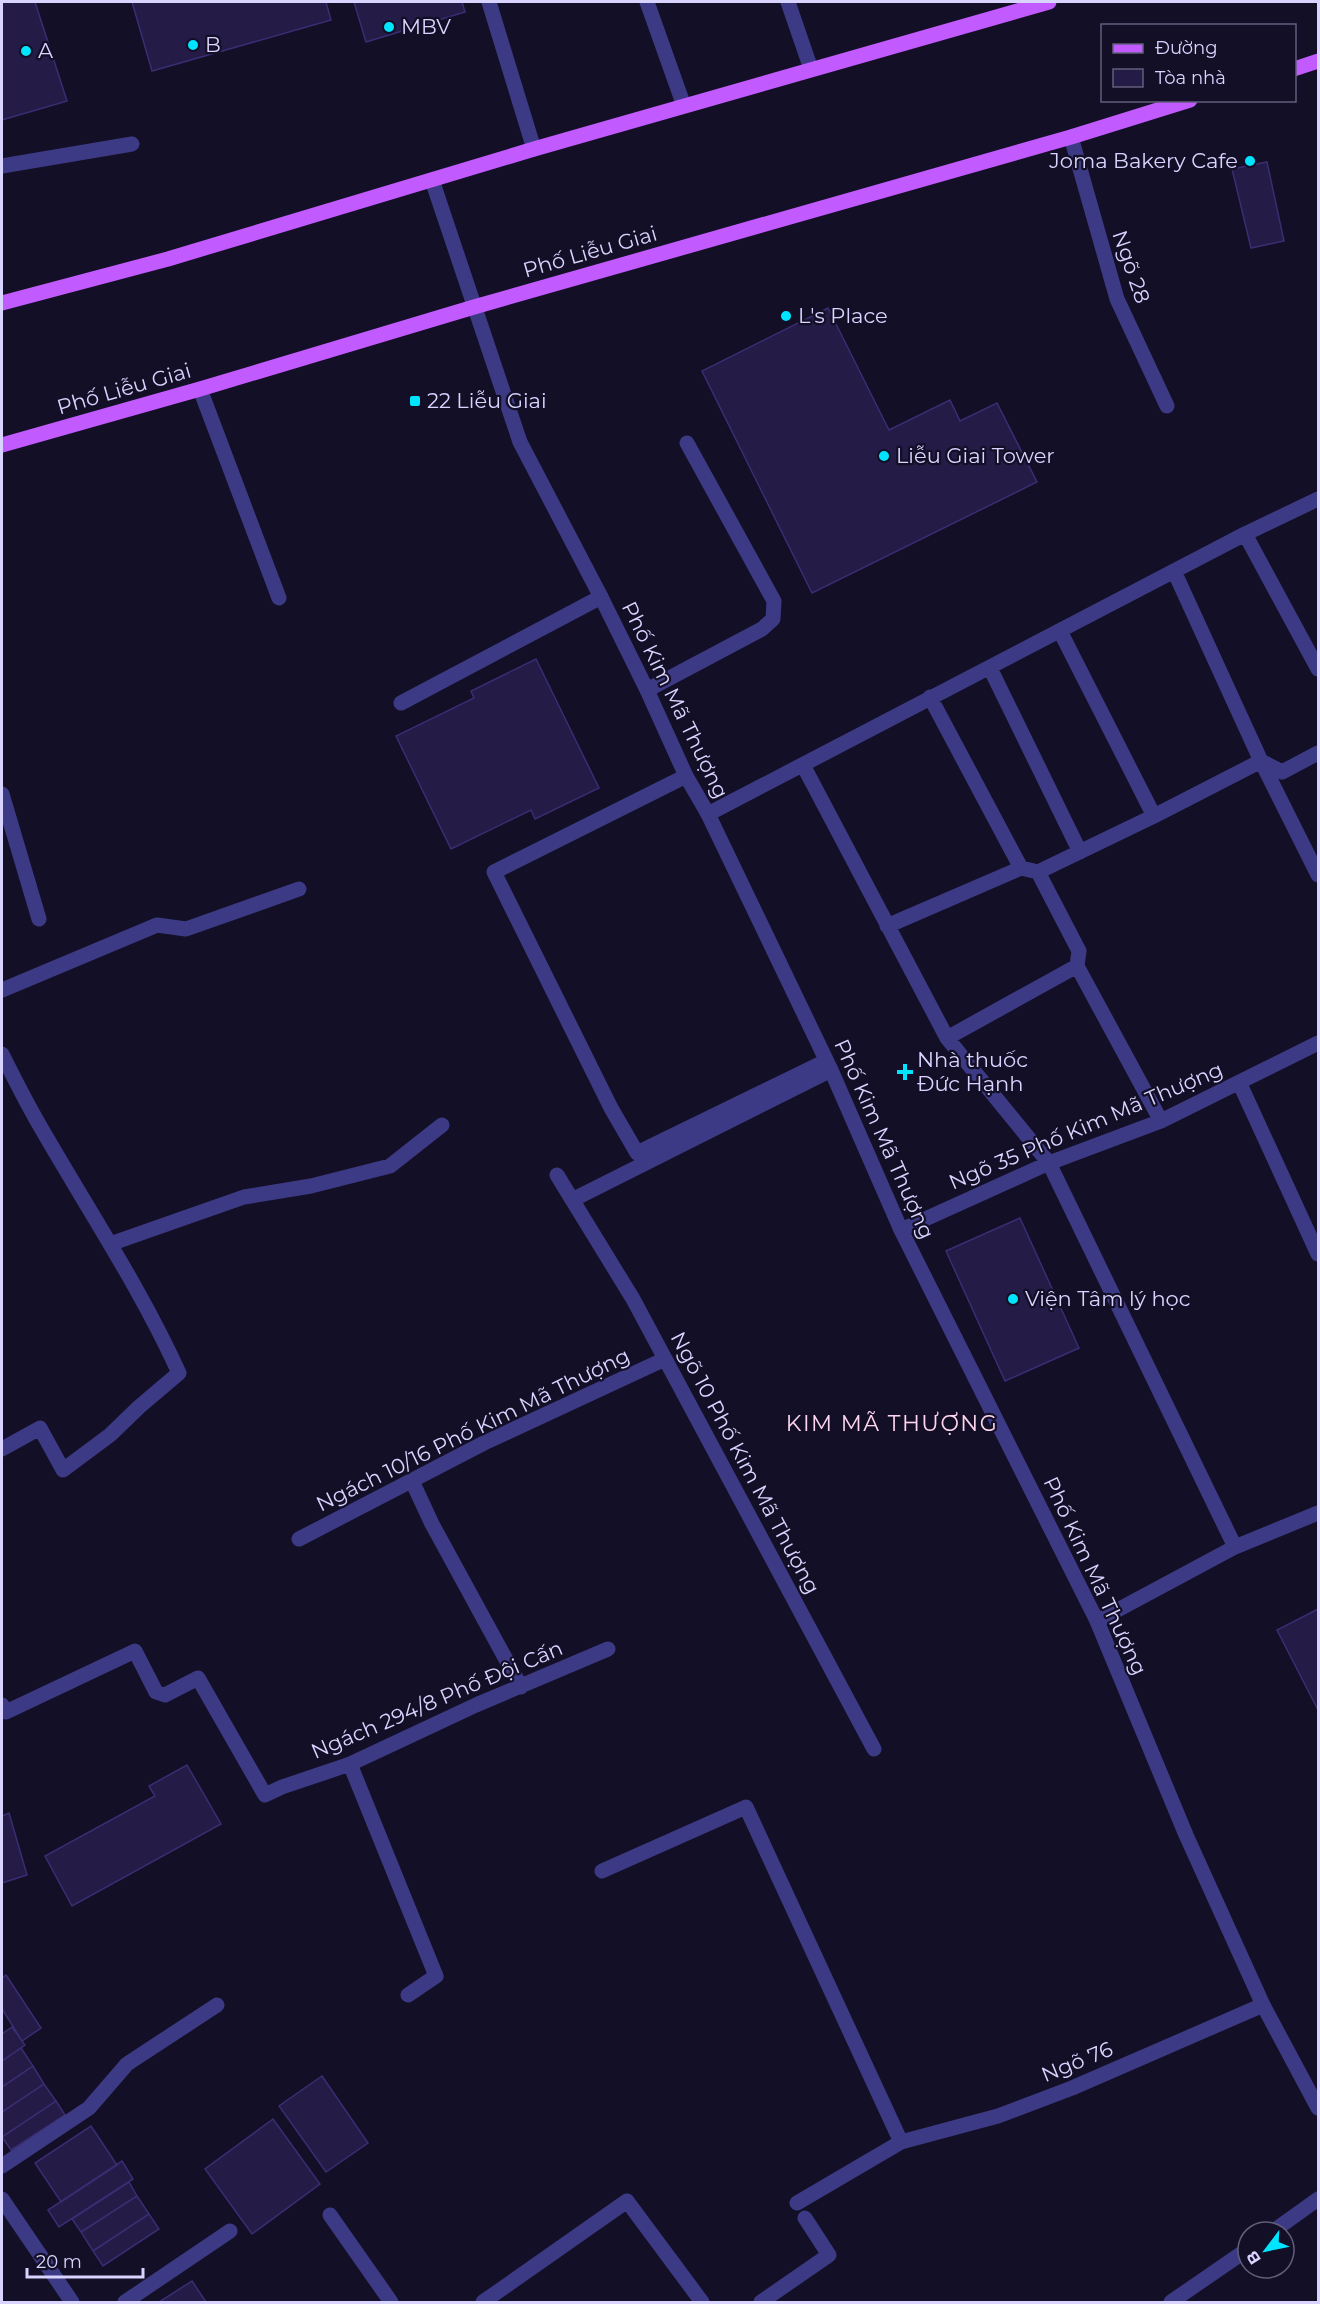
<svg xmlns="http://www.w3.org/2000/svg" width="1320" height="2304" font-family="Montserrat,sans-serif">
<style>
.building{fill:#241b47;stroke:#3b2d73;stroke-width:1.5}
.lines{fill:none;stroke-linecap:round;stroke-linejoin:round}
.service{stroke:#3d3a85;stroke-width:15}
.minor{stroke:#3d3a85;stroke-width:15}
.tertiary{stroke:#3d3a85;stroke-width:15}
.primary{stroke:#c25bff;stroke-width:15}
.poi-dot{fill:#00e5ff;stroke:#130f26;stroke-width:2}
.labels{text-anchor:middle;stroke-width:4.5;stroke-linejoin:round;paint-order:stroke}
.poi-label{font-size:21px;fill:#d9d4ff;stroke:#130f26;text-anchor:start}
.street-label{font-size:21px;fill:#d9d4ff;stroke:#130f26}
.neighbourhood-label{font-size:22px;letter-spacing:1.5px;fill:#ffd6f0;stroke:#130f26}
</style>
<rect width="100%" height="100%" fill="#130f26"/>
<path class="building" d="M2,2H35L67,101L2,120Z
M132,2H326L331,20L152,71Z
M354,2H462L465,12L366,42Z
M1267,162L1284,241L1251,248L1232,169Z
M828,308L889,430L950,400L960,421L997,403L1037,482L812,593L702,371Z
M536,659L599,788L535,819L531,810L451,849L396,736L474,698L471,691Z
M1020,1218L1079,1348L1005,1381L946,1251Z
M1318,1609V1710L1277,1630Z
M187,1765L221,1824L72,1906L45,1856L155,1796L149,1786Z
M9,1813L27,1875L2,1883V1816Z
M6,1975L41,2028L22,2041L2,2009V1978Z
M12,2027L25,2045L2,2061V2034Z
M21,2048L33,2066L2,2087V2061Z
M33,2066L44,2084L2,2112V2087Z
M322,2076L368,2143L326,2172L279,2106Z
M44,2084L56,2101L2,2137V2112Z
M56,2101L65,2115L11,2150L2,2137Z
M273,2119L320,2184L252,2234L205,2169Z
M91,2126L117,2165L61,2202L35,2163Z
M122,2161L133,2179L59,2227L48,2210Z
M129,2182L137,2196L81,2232L72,2219Z
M137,2196L149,2214L93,2251L81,2232Z
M149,2214L159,2229L103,2266L93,2251Z
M192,2281L206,2302H159Z"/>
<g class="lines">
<path class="service" d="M489,2L534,149
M1071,137L1117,299L1167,406
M2,166L132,144
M200,389L279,598
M1245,534L1318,499
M1174,571L1261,761L1318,875
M1060,631L1154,816
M990,668L1080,852
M647,690L762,629L773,619L774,601L687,443
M930,697L1021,868
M401,703L601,597
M803,765L947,1038L1049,1163L1235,1547
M686,776L494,872L611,1108L637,1153L826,1061
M2,794L39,919
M708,814L1245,534L1318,669
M1038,872L1079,951L1077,966L1161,1121
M887,926L1021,868L1038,872L1154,816L1261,761L1282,772L1318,753
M2,990L157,925L186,929L299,889
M947,1038L1077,966
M2,1054C14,1078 26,1102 40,1126C87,1208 140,1287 179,1373L139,1407L110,1435L63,1470L40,1428L2,1449
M1239,1082L1318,1254
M557,1175L633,1299L874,1749
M572,1200L831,1070
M901,1230L1049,1163L1161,1121L1318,1043
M110,1244L244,1197L311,1186L390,1166L442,1125
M412,1481L432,1524L521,1687
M299,1539L484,1443L665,1359
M1097,1621L1235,1547L1318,1513
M2,1705L6,1712L135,1651L156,1692L165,1695L198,1678L265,1795L282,1787L350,1764L476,1705L608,1649
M350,1764L436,1976L408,1995
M602,1871L746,1807L901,2142
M2,2166L89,2108L127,2064L217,2005
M797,2203L901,2142L998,2116L1072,2088L1263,2005
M330,2215L391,2302
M1272,2232L1318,2199
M125,2302L230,2231
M483,2302L627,2201L702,2302
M761,2302L829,2255L805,2218
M1171,2302L1248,2249"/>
<path class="minor" d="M647,2L684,106
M788,2L811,69
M432,180L520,442L601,597L647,690L686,776L708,814L831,1070L901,1230L1097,1621L1186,1835L1263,2005L1318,2108"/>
<path class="tertiary" d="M2,2199L72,2302"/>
<path class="primary" d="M1294,69L1318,61
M2,303L168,259L534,149L1049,2
M2,445L200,389L474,307L1071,137L1190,100"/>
</g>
<g class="poi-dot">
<circle cx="389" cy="27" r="6"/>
<circle cx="193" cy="45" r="6"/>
<circle cx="26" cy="51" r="6"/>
<circle cx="1250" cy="161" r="6"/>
<circle cx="786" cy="316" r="6"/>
<rect x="409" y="395" width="12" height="12" rx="3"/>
<circle cx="884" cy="456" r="6"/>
<path d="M902 1063h6v6h6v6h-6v6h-6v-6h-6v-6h6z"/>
<circle cx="1013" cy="1299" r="6"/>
</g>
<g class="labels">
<g class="poi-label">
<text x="401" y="34">MBV</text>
<text x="205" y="52">B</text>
<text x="38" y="58">A</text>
<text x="1238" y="168" text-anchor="end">Joma Bakery Cafe</text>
<text x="798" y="323">L's Place</text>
<text x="427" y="408">22 Liễu Giai</text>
<text x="896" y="463">Liễu Giai Tower</text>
<text x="917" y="1067">Nhà thuốc<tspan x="917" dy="24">Đức Hạnh</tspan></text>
<text x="1025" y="1306">Viện Tâm lý học</text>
</g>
<g class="street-label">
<text transform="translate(590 252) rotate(-16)" y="7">Phố Liễu Giai</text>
<text transform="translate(1131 267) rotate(71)" y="7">Ngõ 28</text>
<text transform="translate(124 389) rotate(-16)" y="7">Phố Liễu Giai</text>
<text transform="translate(675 700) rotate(64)" y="7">Phố Kim Mã Thượng</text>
<text transform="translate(1086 1126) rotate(-23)" y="7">Ngõ 35 Phố Kim Mã Thượng</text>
<text transform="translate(884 1139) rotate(66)" y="7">Phố Kim Mã Thượng</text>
<text transform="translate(473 1430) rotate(-26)" y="7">Ngách 10/16 Phố Kim Mã Thượng</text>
<text transform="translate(745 1463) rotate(62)" y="7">Ngõ 10 Phố Kim Mã Thượng</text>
<text transform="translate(1095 1576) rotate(65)" y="7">Phố Kim Mã Thượng</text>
<text transform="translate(437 1700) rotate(-23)" y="7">Ngách 294/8 Phố Đội Cấn</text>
<text transform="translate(1077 2062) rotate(-22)" y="7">Ngõ 76</text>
</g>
<g class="neighbourhood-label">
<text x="892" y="1431">KIM MÃ THƯỢNG</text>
</g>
</g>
<rect width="1320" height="2304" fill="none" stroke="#d9d4ff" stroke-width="6"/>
<rect x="1101" y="24" width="195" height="78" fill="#130f26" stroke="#625e7d" stroke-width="1.5"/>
<rect x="1113" y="44" width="30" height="9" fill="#c25bff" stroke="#625e7d" stroke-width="1.5"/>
<text x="1155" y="54" font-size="18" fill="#d9d4ff">Đường</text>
<rect x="1113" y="69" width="30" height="18" fill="#241b47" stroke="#625e7d" stroke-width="1.5"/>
<text x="1155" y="84" font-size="18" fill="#d9d4ff">Tòa nhà</text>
<g transform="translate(1266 2250) rotate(238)"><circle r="28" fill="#130f26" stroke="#625e7d" stroke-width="1.5"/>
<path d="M0-4.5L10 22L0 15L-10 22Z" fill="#00e5ff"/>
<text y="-9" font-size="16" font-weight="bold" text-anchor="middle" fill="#d9d4ff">B</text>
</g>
<path d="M27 2268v9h116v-9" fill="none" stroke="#d9d4ff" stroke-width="3"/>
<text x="36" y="2268" font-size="18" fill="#d9d4ff" stroke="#130f26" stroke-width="4.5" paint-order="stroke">20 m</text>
</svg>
